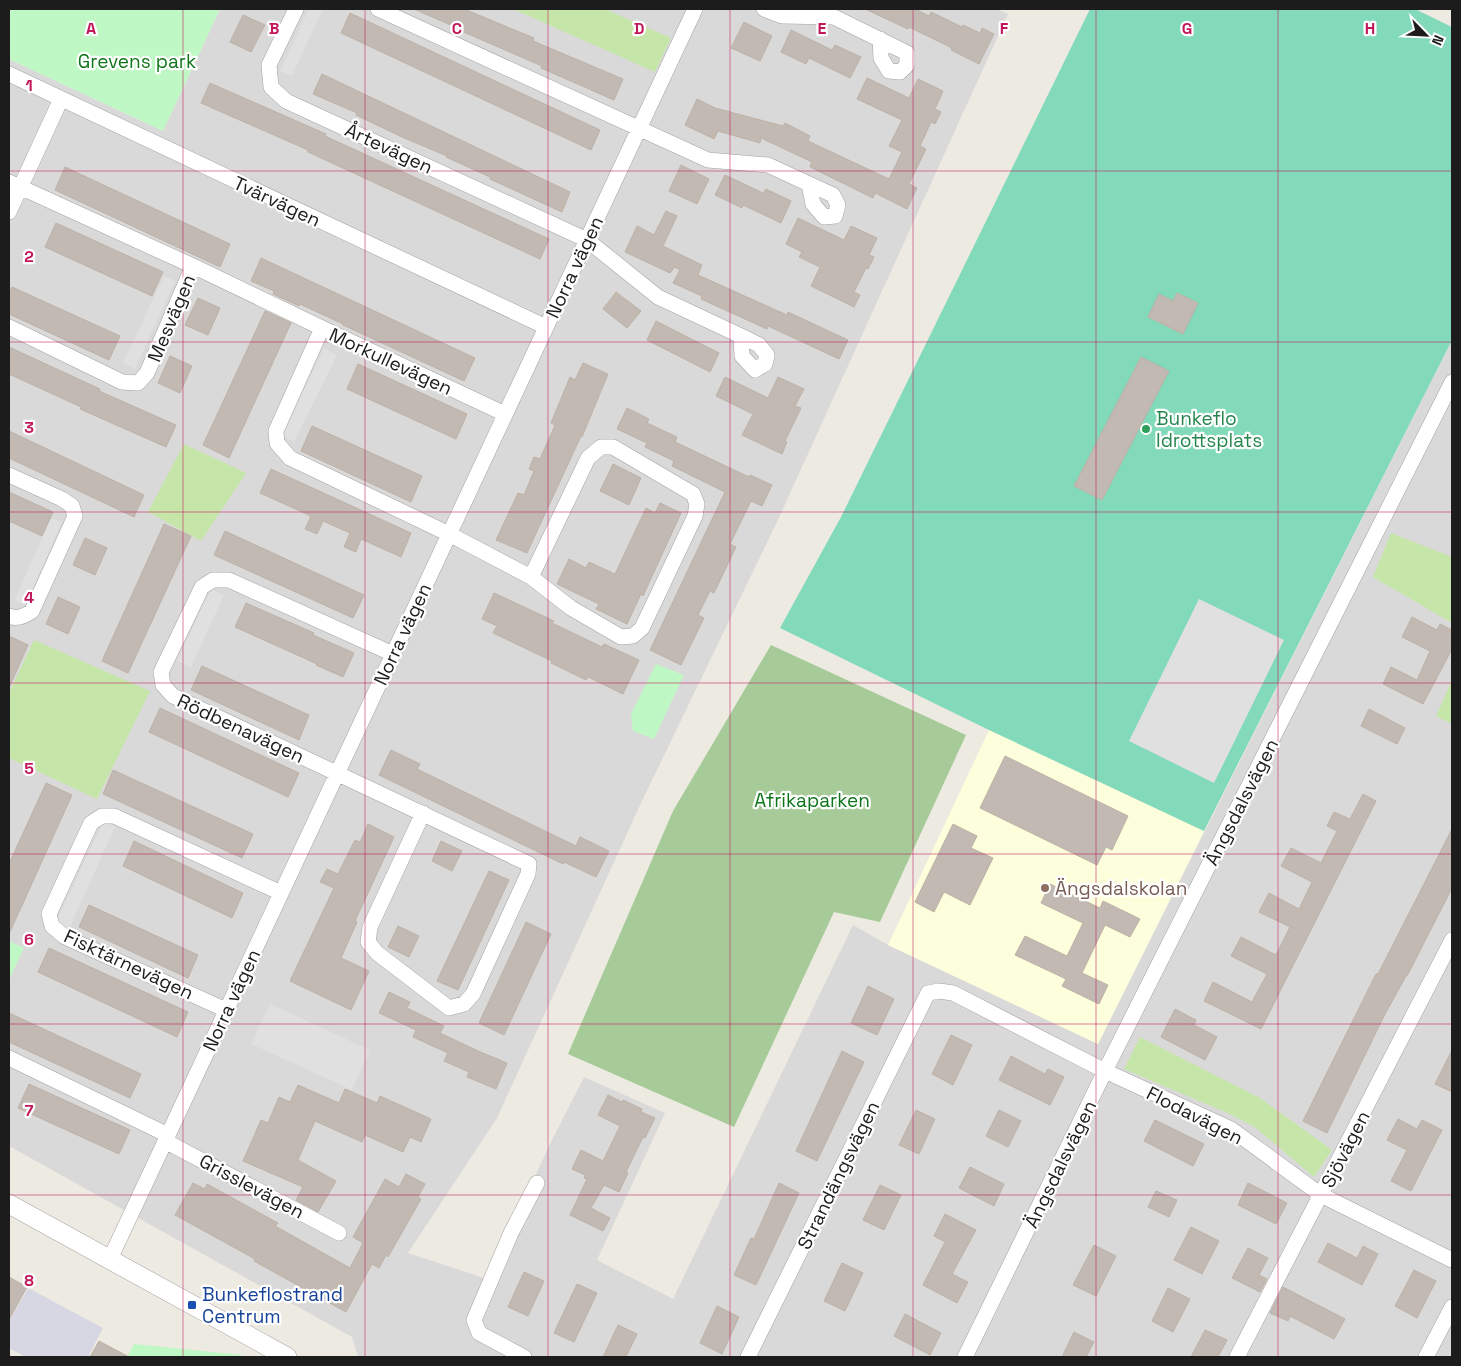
<svg xmlns="http://www.w3.org/2000/svg" width="1461" height="1366" font-family="'Space Grotesk',sans-serif">
<style>
.residential{fill:#dad9d9}
.education{fill:#fdfedb}
.grass{fill:#c6e6a9}
.forest{fill:#a6cb98}
.park{fill:#bff7c5}
.pitch{fill:#82daba}
.parking{fill:#e0e0e0}
.plaza{fill:#d7d6e3}
.building{fill:#c1b9b2;stroke:#beb1a5}
.lines{fill:none;stroke-linecap:round;stroke-linejoin:round}
.minor-casing{stroke:#a3a3a3;stroke-width:16}
.tertiary-casing{stroke:#a3a3a3;stroke-width:20}
.minor{stroke:#fff;stroke-width:15}
.tertiary{stroke:#fff;stroke-width:19}
.grid{fill:none;stroke:#c2185b;stroke-width:1;stroke-opacity:0.55}
.leisure-dot{fill:#2e9e5b;stroke:#fff;stroke-width:2}
.education-dot{fill:#8d6e63;stroke:#fff;stroke-width:2}
.transit-dot{fill:#1a4fb4;stroke:#fff;stroke-width:2}
.labels{text-anchor:middle;stroke-width:4.5;stroke-linejoin:round;paint-order:stroke}
.park-label{font-size:19px;fill:#0f751a;stroke:#fff}
.street-label{font-size:19px;fill:#1c1c1c;stroke:#fff}
.leisure-label{font-size:19px;fill:#27864d;stroke:#fff;text-anchor:start}
.education-label{font-size:19px;fill:#785e54;stroke:#fff;text-anchor:start}
.transit-label{font-size:19px;fill:#164399;stroke:#fff;text-anchor:start}
.grid-label{font-size:16px;text-anchor:middle;font-weight:bold;fill:#c2185b;stroke:#fff;stroke-width:4.5;stroke-linejoin:round;paint-order:stroke}
</style>
<rect width="100%" height="100%" fill="#edeae2"/>
<path class="residential" d="M220,9H997L1008,14L777,522L641,803L497,1118L408,1253L487,1279L551,1142L584,1077L665,1113L597,1260L673,1299L853,925L888,945L1098,1044L1452,340V1357H358L352,1337L9,1146V59L163,131Z"/>
<path class="education" d="M989,730L1204,831L1098,1044L888,945Z"/>
<path class="grass" d="M513,9H605L671,38L655,72Z
M184,444L246,473L201,541L148,512Z
M1391,533L1452,557V623L1373,577Z
M34,640L150,691L97,799L9,758V693Z
M1452,680V724L1436,716Z
M1140,1037L1260,1098L1332,1150L1314,1177L1256,1128L1232,1115L1124,1069Z"/>
<path class="forest" d="M771,645L966,735L880,922L834,912L734,1127L568,1054L673,811Z"/>
<path class="park" d="M9,9H220L163,131L9,59Z
M656,664L684,675L654,739L633,731L631,714Z
M9,941L24,948L9,980Z
M134,1344L242,1355L240,1357H127Z"/>
<path class="pitch" d="M1090,9H1415L1452,27V340L1204,831L989,730L780,628L841,517Z"/>
<path class="parking" d="M309,9H323L292,76L280,71Z
M164,276L175,281L135,369L123,363Z
M324,348L337,355L294,442L282,436Z
M51,518L62,522L25,605L14,601Z
M211,589L224,595L191,667L177,661Z
M1199,599L1284,640L1214,783L1129,741Z
M103,822L115,827L69,929L56,923Z
M270,1004L370,1050L352,1090L251,1044Z"/>
<path class="plaza" d="M28,1288L103,1328L88,1357H26L9,1348V1322Z"/>
<path class="building" d="M414,9H464L534,38L533,41L623,79L614,100L541,68L542,66L452,27L453,26Z
M865,9H915L929,16L931,12L962,27L963,25L980,33L982,28L994,34L979,64L951,50L952,48L909,27L908,29Z
M350,13L600,130L591,150L341,33Z
M243,15L265,25L251,52L230,42Z
M744,22L772,36L760,61L731,48Z
M791,30L832,50L835,45L861,57L850,78L809,58L806,64L781,52Z
M322,74L570,192L562,212L490,179V177L446,157L447,156L402,137L356,115L357,113L313,94Z
M867,78L909,98L918,79L943,91L935,109L941,112L935,124L931,122L920,146L926,149L909,184L917,188L907,209L875,193L873,198L810,167L812,162L761,138L760,143L718,131L714,139L685,125L697,99L715,108L783,126L785,123L810,136L808,141L889,179L902,152L889,146L902,120L857,99Z
M210,83L326,134L325,136L549,239L540,259L308,152V150L201,103Z
M681,165L709,179L697,204L669,191Z
M65,167L230,244L220,267L55,190Z
M725,175L763,193L766,189L791,201L781,223L743,205L742,208L715,195Z
M666,211L677,216L663,246L702,265L698,275L787,315L788,312L848,340L839,359L768,326L767,329L701,299L702,296L673,283L680,270L675,267L670,273L625,252L637,226L654,235Z
M798,218L844,240L851,226L877,238L869,255L874,257L868,269L866,268L854,292L860,295L854,307L811,286L820,267L799,257L802,252L786,244Z
M56,223L163,272L152,296L45,247Z
M261,258L475,358L464,381L343,325V324L300,304L299,306L273,294L274,291L251,281Z
M12,287L120,336L109,360L9,314V295Z
M616,292L641,311L627,328L603,309Z
M1177,293L1198,303L1183,334L1148,317L1159,294L1173,301Z
M198,298L220,308L208,335L185,325Z
M265,311L291,323L229,458L203,445Z
M656,321L719,353L710,372L647,340Z
M9,347L100,389L99,391L176,425L166,447L80,409L81,407L9,374Z
M170,356L192,366L180,393L158,383Z
M1141,357L1169,371L1102,500L1074,486Z
M583,363L608,374L582,437L581,436L527,553L496,540L518,493L524,495L534,471L529,469L534,457L540,459L555,425L551,423L570,377L575,380Z
M358,364L467,414L456,439L347,389Z
M725,377L768,398L778,377L804,389L795,406L801,408L785,441L787,442L782,454L742,435L753,414L716,396Z
M627,408L649,419L647,423L677,437L675,442L749,477L750,475L772,485L762,506L751,501L730,544L736,547L714,593L710,591L698,615L704,618L681,665L650,650L725,492L672,466L674,461L645,447L647,443L617,429Z
M312,426L422,476L411,502L301,451Z
M9,431L144,495L134,517L9,458Z
M613,464L641,478L629,505L600,491Z
M271,469L411,533L401,557L361,539L356,552L344,547L350,533L323,521L317,534L305,529L311,516L260,493Z
M9,492L53,512L42,536L9,521Z
M660,503L681,513L643,596L641,594L627,624L596,609L599,604L557,584L569,559L586,568L589,562L615,574L646,508L655,513Z
M164,524L191,536L128,673L102,661Z
M225,531L364,595L353,618L214,555Z
M85,538L107,548L95,575L73,565Z
M494,593L554,621L552,623L602,647L604,644L639,660L623,694L588,677L586,680L551,663L552,661L493,633L497,626L482,619Z
M58,597L80,607L68,634L46,624Z
M246,603L314,633L313,635L354,653L343,677L316,665L317,664L235,627Z
M1412,617L1437,630L1440,624L1452,630V649L1423,704L1383,684L1391,667L1417,680L1430,651L1402,637Z
M9,636L28,645L9,688Z
M202,666L309,715L299,740L191,690Z
M160,708L299,773L288,797L149,732Z
M1369,709L1405,728L1397,744L1361,726Z
M391,750L420,764L417,769L576,846L580,837L609,851L596,877L564,862L563,864L379,775Z
M1005,756L1128,816L1112,850L1106,847L1097,865L980,808Z
M113,770L253,834L242,858L103,794Z
M46,783L72,795L9,934V864Z
M1363,794L1376,801L1261,1029L1204,1001L1213,982L1252,1002L1267,974L1231,956L1241,937L1276,955L1290,927L1259,912L1269,893L1299,909L1312,882L1281,866L1291,848L1321,863L1337,831L1327,826L1334,812L1350,819Z
M368,824L394,837L355,921L357,922L341,958L369,971L351,1010L290,981L334,888L320,882L327,869L338,874L355,840L360,842Z
M953,824L977,836L971,848L993,858L970,905L944,892L934,912L915,902Z
M1452,829V888L1407,976H1406L1384,1016L1327,1133L1303,1121L1376,974H1378Z
M134,841L243,893L232,918L123,866Z
M441,841L462,851L452,871L432,861Z
M489,871L509,880L458,990L437,981Z
M1050,884L1100,908L1103,901L1140,919L1130,937L1105,925L1082,973L1108,985L1099,1004L1062,986L1066,979L1015,955L1025,936L1067,956L1083,923L1041,903Z
M89,905L198,955L188,978L79,927Z
M526,922L551,934L504,1035L479,1023Z
M398,926L419,936L409,957L388,947Z
M49,948L188,1012L177,1037L38,972Z
M868,986L894,999L877,1035L851,1023Z
M389,992L410,1002L407,1008L444,1026L440,1033L478,1051L507,1063L496,1089L467,1077L469,1072L444,1061L448,1053L413,1037L416,1030L379,1013Z
M1175,1009L1196,1020L1194,1025L1217,1037L1205,1060L1161,1037Z
M9,1013L141,1074L130,1098L9,1042Z
M951,1035L972,1045L953,1085L932,1074Z
M1452,1050V1092L1435,1084Z
M842,1051L864,1062L817,1161L796,1151Z
M1011,1056L1045,1074L1048,1069L1064,1077L1050,1105L999,1080Z
M29,1084L130,1130L119,1154L18,1108Z
M298,1085L339,1103L345,1089L377,1103L380,1096L431,1119L421,1142L410,1137L403,1152L365,1135L362,1142L315,1121L298,1160L336,1181L318,1212L296,1200L303,1187L243,1161L261,1120L268,1123L279,1097L290,1102Z
M608,1095L622,1102L623,1100L642,1109L641,1112L655,1118L645,1138L643,1137L626,1172L628,1173L619,1192L604,1185L591,1208L610,1218L603,1231L570,1215L587,1179L584,1178L585,1175L572,1169L581,1150L603,1161L620,1126L598,1115Z
M916,1110L935,1119L919,1154L899,1145Z
M999,1110L1021,1121L1008,1147L986,1136Z
M1398,1119L1417,1129L1422,1120L1442,1130L1411,1191L1391,1181L1407,1150L1387,1140Z
M1155,1120L1204,1144L1193,1166L1144,1141Z
M970,1167L1004,1184L994,1206L959,1188Z
M406,1174L425,1184L418,1197L421,1199L388,1257L386,1255L379,1268L372,1264L346,1312L254,1261L255,1259L175,1215L193,1183L205,1189L207,1184L278,1223L275,1226L350,1268L363,1243L353,1237L385,1179L399,1187Z
M779,1183L799,1193L756,1285L734,1275L751,1238L754,1239Z
M1248,1183L1287,1203L1276,1224L1238,1205Z
M880,1185L901,1195L884,1230L863,1220Z
M1156,1191L1177,1200L1169,1217L1148,1207Z
M945,1214L976,1230L952,1274L968,1282L957,1303L923,1285L945,1242L934,1236Z
M1191,1227L1219,1241L1202,1274L1174,1260Z
M1328,1243L1357,1258L1363,1246L1378,1254L1362,1285L1318,1262Z
M1094,1245L1116,1256L1096,1296L1073,1285Z
M1248,1248L1268,1258L1259,1275L1267,1279L1260,1292L1232,1278Z
M842,1263L863,1273L845,1311L824,1301Z
M1414,1270L1436,1281L1417,1318L1395,1306Z
M524,1272L544,1281L528,1316L508,1307Z
M9,1277L27,1287L9,1320Z
M577,1284L597,1293L574,1342L554,1333Z
M1283,1287L1345,1319L1334,1339L1290,1316L1288,1321L1270,1313Z
M1168,1288L1190,1299L1173,1332L1152,1321Z
M717,1306L739,1317L722,1354L700,1343Z
M905,1314L941,1333L930,1355L894,1336Z
M618,1325L637,1334L626,1357H603Z
M1205,1330L1227,1340L1218,1357H1191Z
M1074,1332L1094,1342L1086,1357H1062Z
M99,1341L129,1357H90Z"/>
<g class="lines">
<defs>
<path id="minor" d="M296,9L269,65L271,87L286,101L587,240L658,297L741,336L742,356L755,370L765,364L767,355L759,345L741,336
M378,9L708,160L768,165L809,184L813,204L824,217L835,216L838,205L833,195L809,184
M764,9L782,16L834,17L907,53V65L900,72L889,71L881,58L880,39
M9,74L546,327
M9,182L193,266L147,373L138,383L122,382L9,327
M9,212L61,99
M193,266L322,328
M505,414L322,328L276,431L277,443L290,458L449,534L531,577L571,608L621,637L633,636L642,628L695,516L697,504L693,494L613,447H601L588,458L531,577
M9,475L62,499L72,506L75,516L32,611C25,616 17,620 9,616
M393,654L229,580H213L202,587L161,672L163,685L173,696L529,864L528,874L473,994L464,1004L449,1008L377,953L368,942L370,927L423,813
M226,1010L65,937L52,926L49,914L91,823L102,816H114L281,893
M9,1058L168,1135
M165,1141L339,1233
M110,1259L695,9
M524,1357L479,1333L474,1320L511,1233L537,1183
M748,1357L928,993L939,991L953,993L1105,1071L1231,1129L1321,1195L1452,1260
M965,1357L1105,1071L1452,382
M1237,1357L1452,940
M1426,1357L1452,1307"/>
<path id="tertiary" d="M9,1204L287,1357"/>
</defs>
<use href="#minor" class="minor-casing"/>
<use href="#tertiary" class="tertiary-casing"/>
<use href="#minor" class="minor"/>
<use href="#tertiary" class="tertiary"/>
</g>
<path class="grid" d="M183,9V1357M365,9V1357M548,9V1357M730,9V1357M913,9V1357M1096,9V1357M1278,9V1357M9,171H1452M9,342H1452M9,512H1452M9,683H1452M9,854H1452M9,1024H1452M9,1195H1452"/>
<circle class="leisure-dot" cx="1146" cy="429" r="5"/>
<circle class="education-dot" cx="1045" cy="888" r="5"/>
<rect class="transit-dot" x="187" y="1300" width="10" height="10" rx="2.5"/>
<g class="labels">
<g class="park-label">
<text x="137" y="68">Grevens park</text>
<text x="812" y="807">Afrikaparken</text>
</g>
<g class="street-label">
<text transform="translate(389 148) rotate(25)" y="7">Årtevägen</text>
<text transform="translate(277 201) rotate(25)" y="7">Tvärvägen</text>
<text transform="translate(574 267) rotate(-65)" y="7">Norra vägen</text>
<text transform="translate(171 318) rotate(-67)" y="7">Mesvägen</text>
<text transform="translate(391 361) rotate(25)" y="7">Morkullevägen</text>
<text transform="translate(402 634) rotate(-65)" y="7">Norra vägen</text>
<text transform="translate(241 728) rotate(25)" y="7">Rödbenavägen</text>
<text transform="translate(1241 802) rotate(-63)" y="7">Ängsdalsvägen</text>
<text transform="translate(129 964) rotate(25)" y="7">Fisktärnevägen</text>
<text transform="translate(231 1000) rotate(-65)" y="7">Norra vägen</text>
<text transform="translate(1195 1115) rotate(27)" y="7">Flodavägen</text>
<text transform="translate(1345 1149) rotate(-63)" y="7">Sjövägen</text>
<text transform="translate(1060 1164) rotate(-64)" y="7">Ängsdalsvägen</text>
<text transform="translate(838 1175) rotate(-64)" y="7">Strandängsvägen</text>
<text transform="translate(252 1186) rotate(28)" y="7">Grisslevägen</text>
</g>
<g class="leisure-label">
<text x="1156" y="425">Bunkeflo<tspan x="1156" dy="22">Idrottsplats</tspan></text>
</g>
<g class="education-label">
<text x="1055" y="895">Ängsdalskolan</text>
</g>
<g class="transit-label">
<text x="202" y="1301">Bunkeflostrand<tspan x="202" dy="22">Centrum</tspan></text>
</g>
</g>
<g class="grid-label">
<text x="91" y="34">A</text>
<text x="274" y="34">B</text>
<text x="457" y="34">C</text>
<text x="639" y="34">D</text>
<text x="822" y="34">E</text>
<text x="1004" y="34">F</text>
<text x="1187" y="34">G</text>
<text x="1370" y="34">H</text>
<text x="29" y="91">1</text>
<text x="29" y="262">2</text>
<text x="29" y="433">3</text>
<text x="29" y="603">4</text>
<text x="29" y="774">5</text>
<text x="29" y="945">6</text>
<text x="29" y="1116">7</text>
<text x="29" y="1286">8</text>
</g>
<rect width="1461" height="1366" fill="none" stroke="#1c1c1c" stroke-width="20"/>
<g transform="translate(1426 35) rotate(114)" stroke="#ffffff" stroke-width="4" paint-order="stroke">
<path d="M0-4L9 19L0 12L-9 19Z" fill="#1c1c1c"/>
<text y="-8" font-size="14" font-weight="bold" text-anchor="middle" fill="#1c1c1c">N</text>
</g>
</svg>
